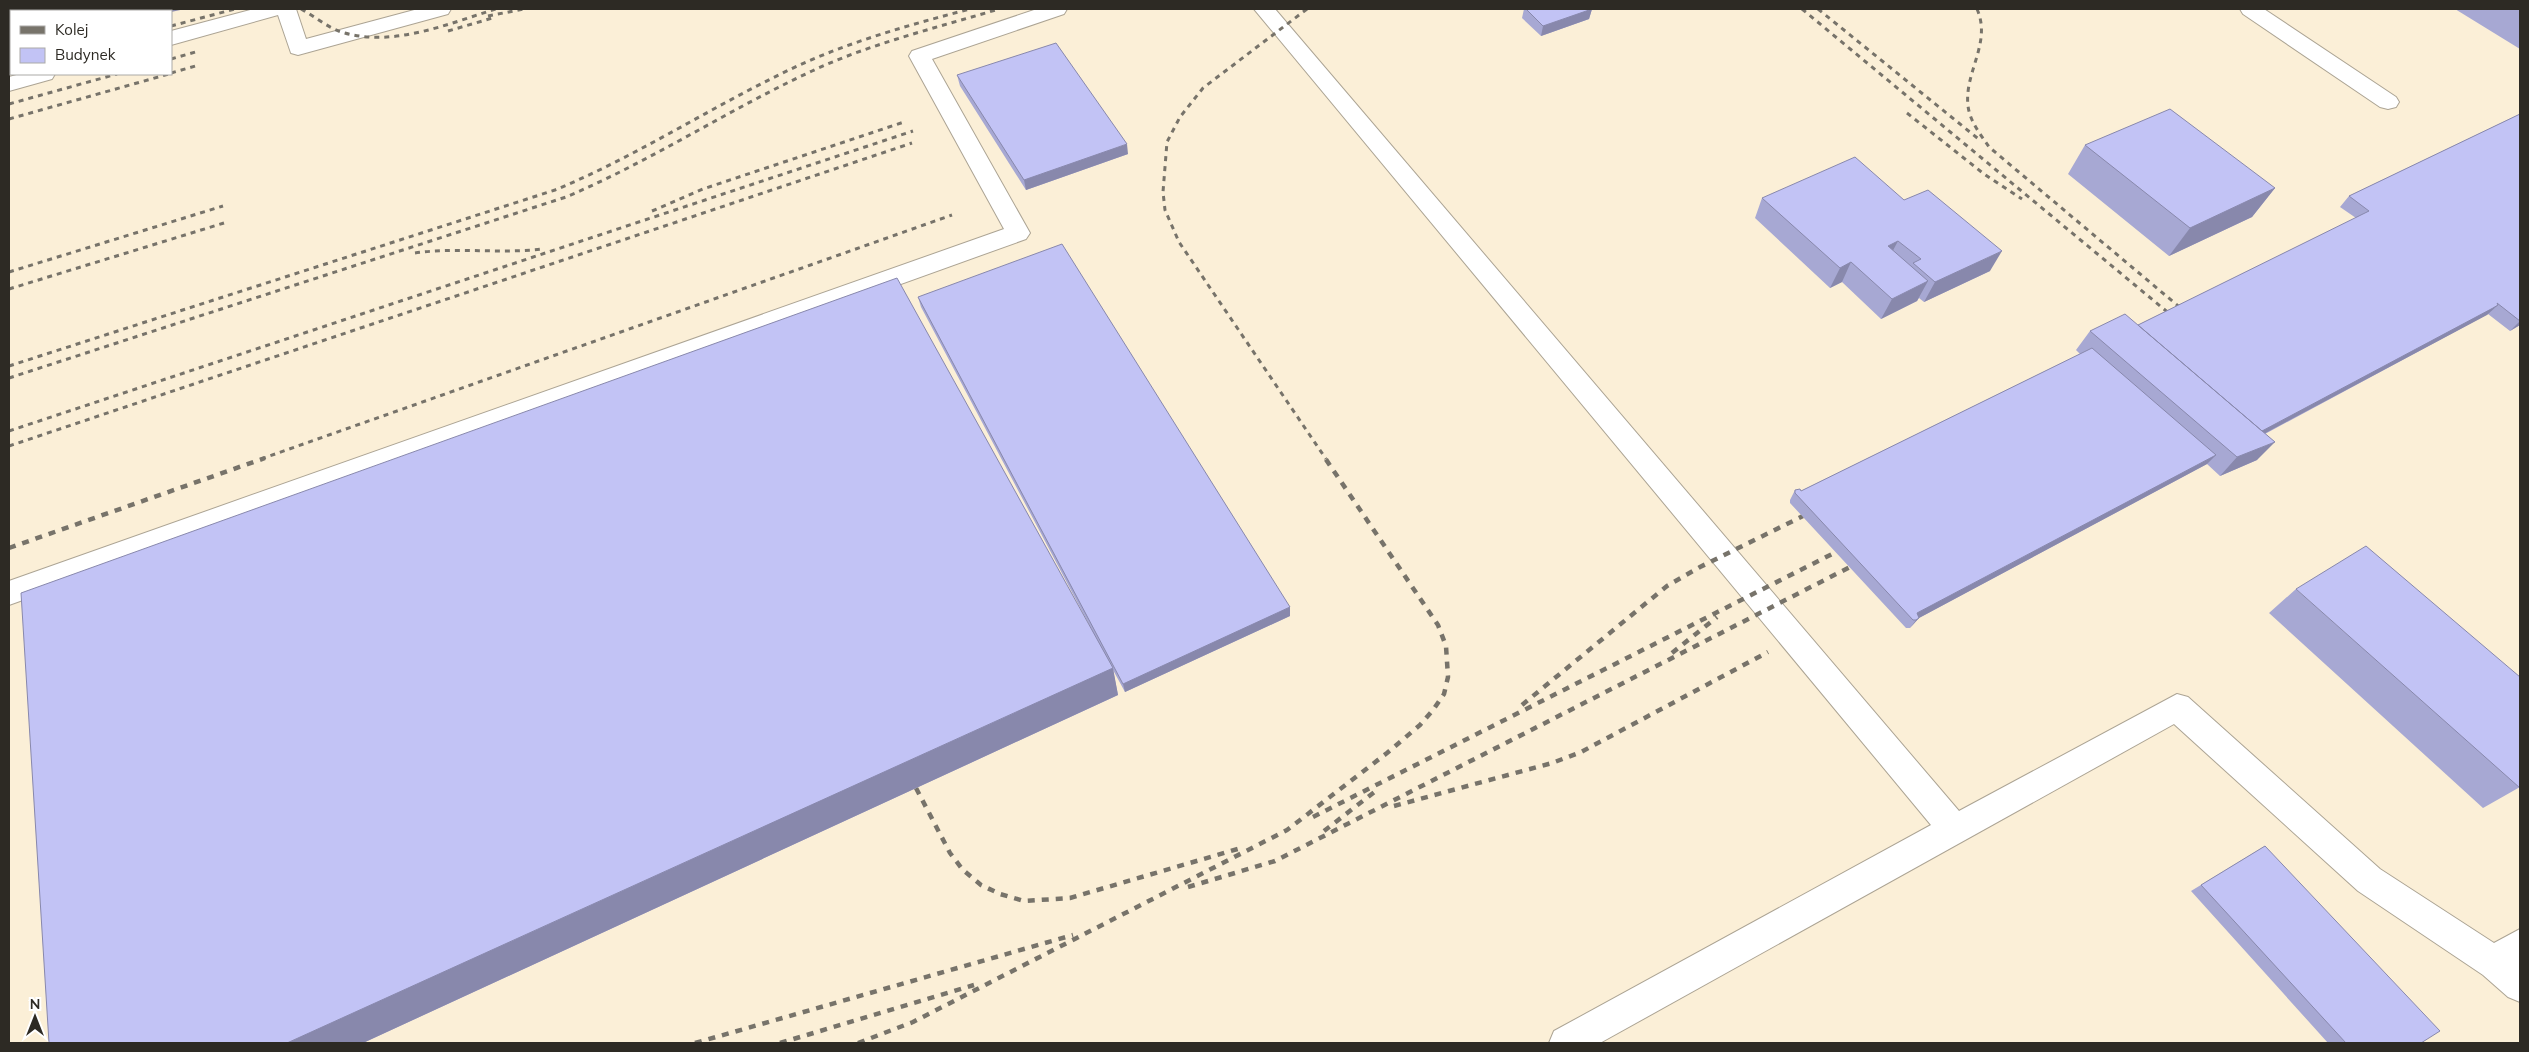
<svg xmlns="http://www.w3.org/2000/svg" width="2529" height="1052" font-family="Mulish,sans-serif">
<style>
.built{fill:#fbefd7;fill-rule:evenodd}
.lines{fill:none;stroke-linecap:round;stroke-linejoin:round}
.service-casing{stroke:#aca494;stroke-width:2}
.service{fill:#fff;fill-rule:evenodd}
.rail-far1{stroke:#77736a;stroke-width:3;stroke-dasharray:5 5;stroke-linecap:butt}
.rail{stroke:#77736a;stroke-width:4.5;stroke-dasharray:7 7;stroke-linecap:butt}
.wall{fill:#a7a8d3}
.shaded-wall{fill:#8888ac}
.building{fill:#c2c3f5;stroke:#8888ac}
</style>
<rect width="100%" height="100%" fill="#fef8ea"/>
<path class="built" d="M9,9H2520V1043H9ZM11,11H171V74H11Z"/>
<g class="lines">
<defs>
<path id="service" d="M254,9H296L306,39L418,9H451L448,14L298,55L291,53L278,15L171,45V31Z
M1037,9H1067L1064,14L932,59L1030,233L1026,239L9,605V581L1004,229L909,56L912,51Z
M1254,9H1275L1959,811L2177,694L2188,697L2380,869L2494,943L2520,929V1002L2508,997L2483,975L2358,891L2174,724L1600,1043H1549L1554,1031L1931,825Z
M2240,9H2264L2396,97L2399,102L2396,107L2388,109L2380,107L2243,14Z
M20,74H55L52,79L9,91V77Z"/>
</defs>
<use href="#service" class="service-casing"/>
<use href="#service" class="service"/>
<path class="rail-far1" d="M301,9C314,16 327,27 341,32C393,48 447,24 496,9
M1307,9L1203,88L1180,117L1167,142L1163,192L1165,210L1179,242L1326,459
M1802,9L2171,315
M1818,9L1981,141
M1977,9C1992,43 1964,72 1968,106C1970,122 1981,135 1989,147L2183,310
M488,16L524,9
M171,26L235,9
M448,31L496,17
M9,49L11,48
M171,59L199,51
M9,71L11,70
M171,73L199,65
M9,104L117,74
M1907,113L1984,174L2022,199
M9,119L169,74
M652,211L703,189L904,122
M415,253C457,247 500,254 542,249
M9,272L223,206
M9,289L224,223
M9,366L555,190C637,156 711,107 791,69C848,42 909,25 970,9
M9,378L566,197C651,161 728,110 812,71C872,43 936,28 999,9
M9,431L913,131
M9,446L912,143
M261,459L952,215"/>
<path class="rail" d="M9,548L265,458
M1672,653L1717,617
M1522,705L1667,586L1700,567L1803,516
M916,788L950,853L963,870L981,885L1000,894L1024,901L1070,898L1241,848
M1394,806L1552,763L1581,752L1768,652
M1313,817L1836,552
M1324,831L1377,790
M1188,887L1275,861L1850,567
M695,1043L1073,935
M780,1043L974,985
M858,1043L913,1022L1287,830L1387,753L1420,725L1433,710L1444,694L1448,677L1446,646L1438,625L1325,458"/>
</g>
<path class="wall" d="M1524,9H1592L1589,19L1541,36L1522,18Z
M2455,9H2520V49Z
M957,75L1128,154L1026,190L960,86Z
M2520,114V325L2510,331L2488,314L2265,434L2257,460L2220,476L2207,464L1919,618L1910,628H1906L1790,503V500L1795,490L1801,491L2080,354L2076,350L2090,331L2138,325L2356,218L2340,207L2349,196Z
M2085,145L2275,188L2252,217L2169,256L2068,174Z
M1762,198L1904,200L1990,271L1924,302L1919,298L1917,301L1881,319L1842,282L1830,288L1755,218Z
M918,297L1290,607V616L1125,692L1113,670L1118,695L363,1043H49L1092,630L921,307Z
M2296,589L2520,787L2483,808L2269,613Z
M2265,846L2421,1043H2328L2191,891Z"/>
<path class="shaded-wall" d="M97,9H185L171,12V11H99Z
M1592,9L1589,19L1541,36L1543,26Z
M1127,144L1128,154L1026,190L1024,180Z
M2275,188L2252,217L2169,256L2190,228Z
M1898,241L1888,260V246Z
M2002,251L1990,271L1924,302L1935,282Z
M1851,262L1842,282L1830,288L1840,268Z
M1928,281L1917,301L1881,319L1892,299Z
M2498,305L2487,315L2241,446L2250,437Z
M2520,321V325L2510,331Z
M2275,442L2257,460L2220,476L2237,457Z
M2216,455L2207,464L1919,618L1910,628L1916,620L1917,613Z
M1290,607V616L1125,692L1123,684Z
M1113,668L1118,695L363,1043H287Z"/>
<path class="building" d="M1526,9H1592L1543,26Z
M1056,43L1127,144L1024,180L957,75Z
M2170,109L2275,188L2190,228L2085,145Z
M2520,114V321L2497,303L2498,305L2493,308L2262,431L2138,325L2369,211L2349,196Z
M1855,157L1904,200L1928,190L2002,251L1935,282L1913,263L1921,259L1898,241L1888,246L1928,281L1892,299L1851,262L1840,268L1762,198Z
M1062,244L1290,607L1123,684L918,297Z
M897,278L1113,668L287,1043H49L21,593Z
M2125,314L2275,442L2237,457L2090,331Z
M2092,348L2216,455L1917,613L1919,618L1916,620H1913L1795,493V490L1800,489L1801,491Z
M2366,546L2520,677V788L2296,589Z
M2265,846L2440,1031L2421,1043H2346L2201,885Z"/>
<rect width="2529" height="1052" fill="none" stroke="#2d2a24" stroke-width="20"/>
<rect x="10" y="10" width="162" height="65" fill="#ffffff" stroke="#abaaa7"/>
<rect x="20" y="26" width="25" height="8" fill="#77736a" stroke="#abaaa7"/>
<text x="55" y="35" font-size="15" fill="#2d2a24">Kolej</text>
<rect x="20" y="48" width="25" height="15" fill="#c2c3f5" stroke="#abaaa7"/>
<text x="55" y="60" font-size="15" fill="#2d2a24">Budynek</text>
<g transform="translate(35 1017)" stroke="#ffffff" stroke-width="4" paint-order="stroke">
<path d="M0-4L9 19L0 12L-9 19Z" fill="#2d2a24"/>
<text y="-8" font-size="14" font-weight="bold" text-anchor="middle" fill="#2d2a24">N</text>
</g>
</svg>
